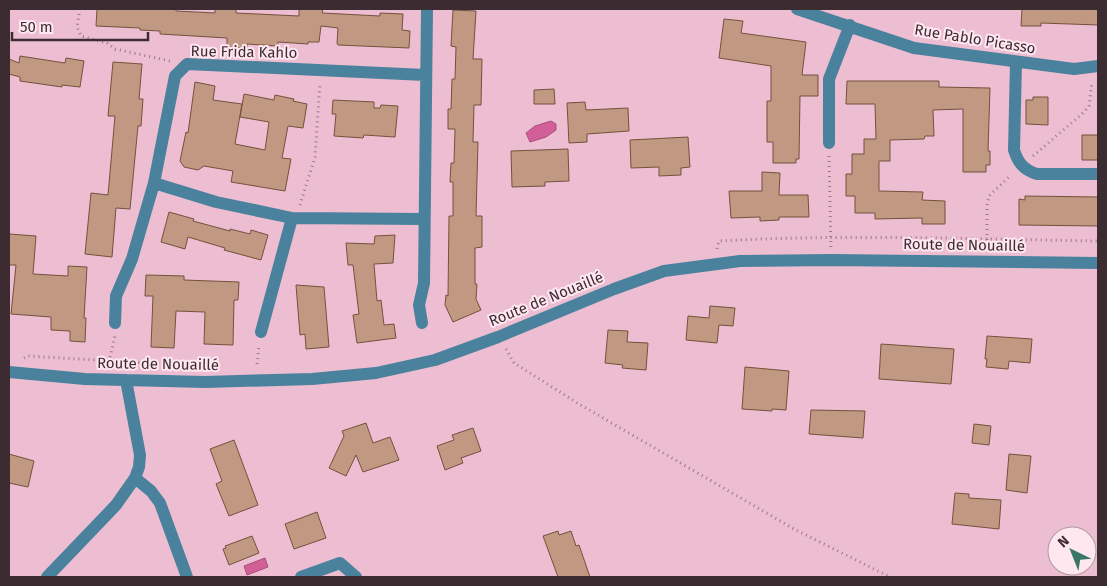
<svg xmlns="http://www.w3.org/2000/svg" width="1107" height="586" font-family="'Fira Sans',sans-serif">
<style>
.water{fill:#d35f99;stroke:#a64f7a}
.building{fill:#c19881;stroke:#75513c}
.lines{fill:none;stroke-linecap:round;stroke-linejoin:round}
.path{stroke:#9a7986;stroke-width:3;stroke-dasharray:1 4;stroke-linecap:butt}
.minor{stroke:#4a819c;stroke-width:12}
.labels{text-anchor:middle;stroke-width:4;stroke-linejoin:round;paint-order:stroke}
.street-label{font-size:15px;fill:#3d2b32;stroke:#ffe7f0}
</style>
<rect width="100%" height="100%" fill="#edbed2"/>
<path class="water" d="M551,121L556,124V130L546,137L530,142L526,133L535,126Z
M265,558L268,567L247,575L244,566Z"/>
<path class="building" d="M97,9H176V11L215,13V9H236V13L299,16V9H323L322,13L380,16V13L403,14L402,30L410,31L409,48L338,45L337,43L338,28L321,26L319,42H308V44L278,42V46L247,44V48L227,47V38L160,34V31L140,30V28L96,26Z
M1022,9H1098V25L1041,23V26H1021Z
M453,10L476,11L473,59H482L481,105H474L473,142H478L476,216H482V247L475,248V284H477L476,299L481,310L453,322L445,305L446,295L448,296L449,216H453V182H450L451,163H454L455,129H448V109H451L452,79H455L456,47L451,46Z
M724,19L743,21L741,33L806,42L802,75H818V96H800L799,159H796V163H773V142H767V101H771V66L719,58Z
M20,56L65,63L66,58L84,61L80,87L62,85V87L20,81V77L9,74V59L19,63Z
M113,62L142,64L139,99H143L141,126H138L130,209L116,208L112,257L85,254L91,193L108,195L115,116H108Z
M847,81H939V87L990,88L988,151H990V165H986V172H963V109L933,110L934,136H925L924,139L890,140V161H879V191L923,192L922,200L945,201V224H922V218L875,219V213H855V196H846V174H852V154H864V139H876L875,104H846Z
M195,82L215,86L213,100L242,104L235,144L265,150L269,122L240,117L244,94L274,100L275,95L294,99L293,101L307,104L303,128L288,126L282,158L291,159L285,191L231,182L233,171L204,166L198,170L184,167L180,161L186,132L188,133Z
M554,89L555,104H534V90Z
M1033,97H1048V125L1026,124V100H1033Z
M333,100L374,102V108H380L381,105L398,106L395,137L364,135L363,138L334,136L336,114H332Z
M585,102L586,110L628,108L629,131L587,134V142L569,143L567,103Z
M1082,135H1098V160H1082Z
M688,137L690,167L681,168V175L659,176V167L631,168L630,140Z
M568,149L569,181L545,182V186L512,187L511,151Z
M762,172L780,173L779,195H808L809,217H779V220L760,221V217L731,218L729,191H762Z
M1025,196L1098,197V226L1019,225V199L1025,200Z
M169,212L194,219L193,221L230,231V229L250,234L251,230L268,235L261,260L224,250L225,248L188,237L185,249L161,242Z
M9,234L36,236L33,274L68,276V266L87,267L84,318H86L85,342L70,341V331L51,330V317L11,314L16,265H9Z
M395,235L393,263L374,264L377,301L381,300L384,325L394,324L396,338L357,343L353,315L359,314L353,265H348L346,243L374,244L375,236Z
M146,275L184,276V280L239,282L238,300H234L233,345L204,344L205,312L176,311L174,348L151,347L153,296H145Z
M296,285L324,287L329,347L306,349L305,334L300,335Z
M710,306L735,308L733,326L719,325L717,343L686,340L688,316L709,318Z
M608,330L628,331L627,342L648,343L646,370L622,368L623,365L605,363Z
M987,336L1032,339L1030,363L1009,361L1008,369L986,367L987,359H985Z
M881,344L954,349L951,384L879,379Z
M745,367L789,371L786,410L772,409V411L742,409Z
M811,410L865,411L863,438L809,434Z
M366,423L373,443L390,437L399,460L363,472L356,455L346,476L329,468L344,436L342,431Z
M974,424L991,426L989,445L972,443Z
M473,428L481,451L461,458L463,463L445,470L437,446L454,440L452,435Z
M234,440L258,505L229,516L216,484L222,481L210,449Z
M9,454L34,461L28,487L9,483Z
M1009,454L1031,456L1027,493L1006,490Z
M955,493L969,494V498L1001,500L999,529L952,524Z
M317,512L326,538L294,549L285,524Z
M558,531L559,535L571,531L576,546L579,545L590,577H558L543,536Z
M252,536L259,553L229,565L223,549L226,548L225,546Z"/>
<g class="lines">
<path class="path" d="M80,9L77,27L81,36L107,43L115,49L170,61
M829,156L831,247
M1033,156L1082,114L1089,106L1092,82
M300,205L315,157L320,83
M987,240V205L989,196L1011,175
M717,249L719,241C845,234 972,239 1098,241
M506,349L514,363L579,404L794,529L890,577
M24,358L28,356L164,364
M109,362L115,336
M257,364L259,345
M191,365L219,364"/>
<path class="minor" d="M797,9L914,48L1074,69L1098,66
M1016,62L1014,150C1018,163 1024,170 1037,174H1098
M829,143V79L850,25
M154,183L216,202L292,218L424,219
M115,323L116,296L132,259L154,183L175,76L187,64L425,75
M422,323L419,305L424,283L427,9
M261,332L292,218
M9,372L85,379L205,382L312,379L376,373L435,360L498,337L614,289L664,271L740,261L831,260L1098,263
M126,380L140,455L139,467L135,478L151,491L160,503L187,577
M47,577L116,505L135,478
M301,577L340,563L356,577"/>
</g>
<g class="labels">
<g class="street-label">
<text transform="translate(975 39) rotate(9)" y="5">Rue Pablo Picasso</text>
<text transform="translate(244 52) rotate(1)" y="5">Rue Frida Kahlo</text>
<text transform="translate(964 245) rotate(1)" y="5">Route de Nouaillé</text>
<text transform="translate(546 299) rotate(-22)" y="5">Route de Nouaillé</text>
<text transform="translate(158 364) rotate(1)" y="5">Route de Nouaillé</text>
</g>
</g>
<rect width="1107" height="586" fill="none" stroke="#3d2b32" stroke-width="20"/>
<g transform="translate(1072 551) rotate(317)"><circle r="24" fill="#ffe7f0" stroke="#b19ca4"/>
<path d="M0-4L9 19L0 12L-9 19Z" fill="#3a7865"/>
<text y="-8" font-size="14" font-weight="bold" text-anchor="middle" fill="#3d2b32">N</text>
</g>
<path d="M12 32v8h136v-8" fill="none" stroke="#3d2b32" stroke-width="2.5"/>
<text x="20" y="32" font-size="15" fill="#3d2b32" stroke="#ffe7f0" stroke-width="4" paint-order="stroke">50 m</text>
</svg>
